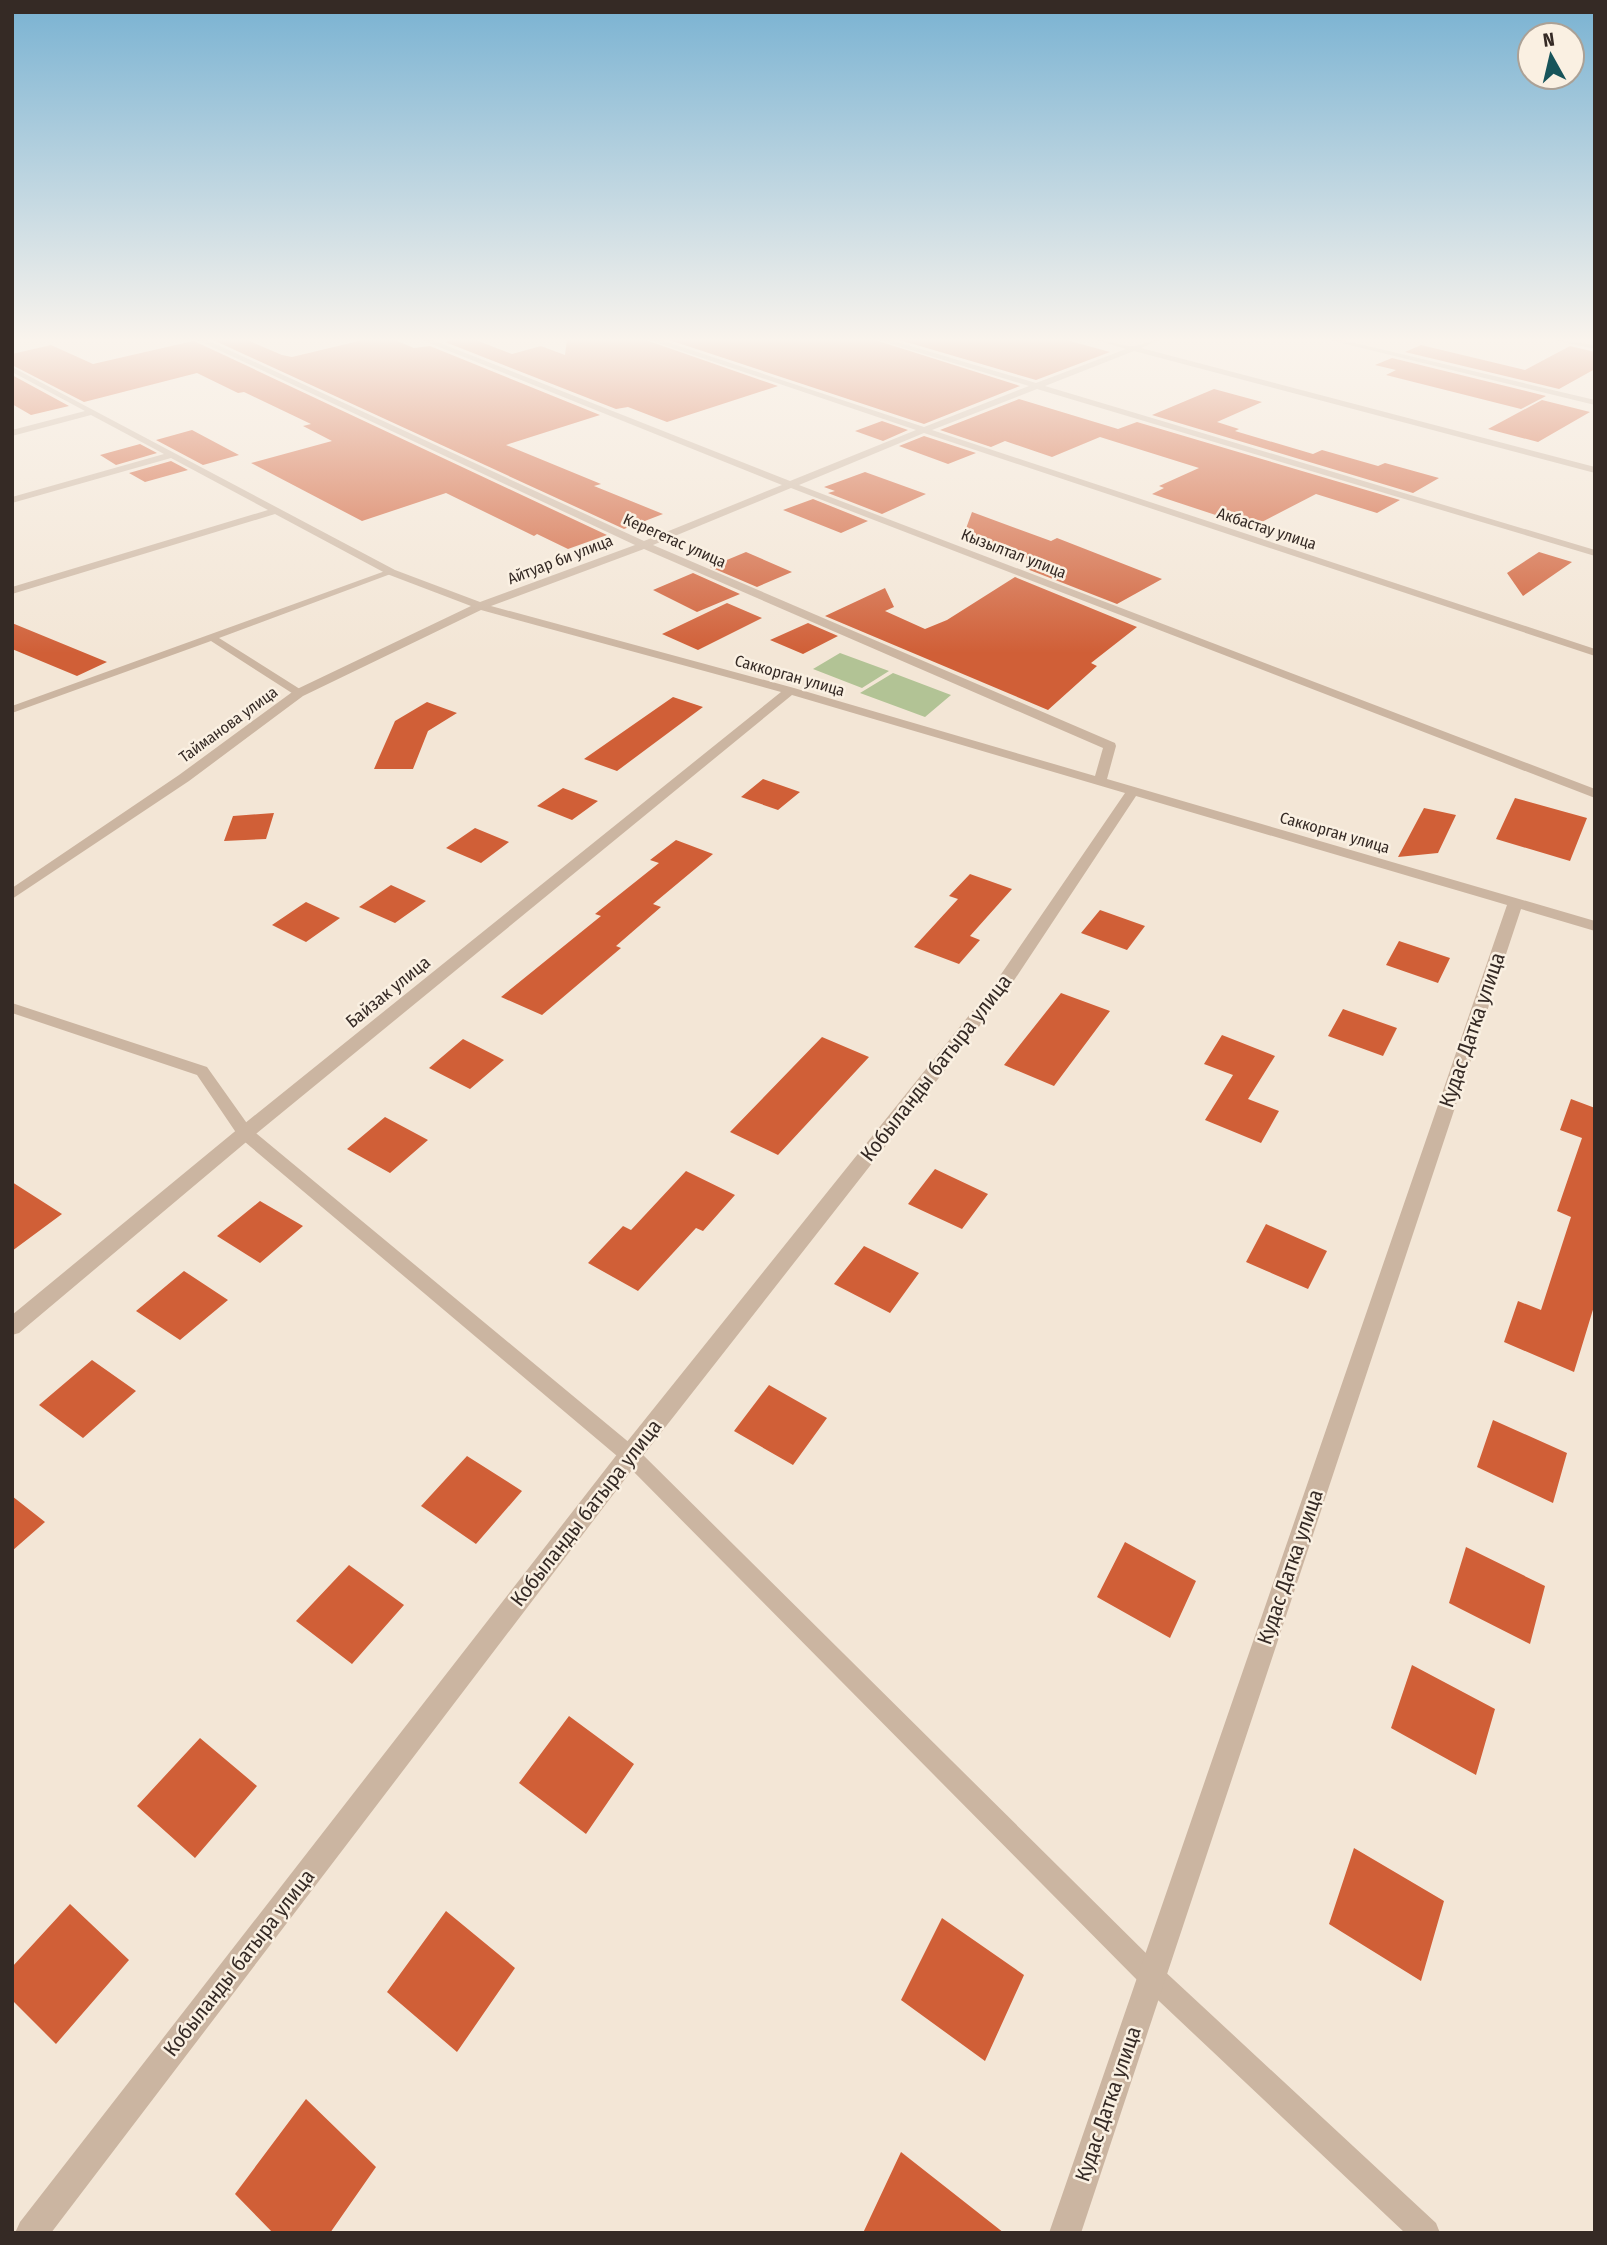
<svg xmlns="http://www.w3.org/2000/svg" width="1607" height="2245" font-family="'Fira Sans Condensed',sans-serif">
<style>
.green{fill:#b2c395}
.building{fill:#d05f37}
.lines{fill:none;stroke-linecap:round;stroke-linejoin:round}
.lane{fill:#cbb5a1;fill-rule:evenodd}
.street{fill:#cbb5a1;fill-rule:evenodd}
.labels{text-anchor:middle;stroke-width:5;stroke-linejoin:round;paint-order:stroke}
.far-street-label{font-size:16px;fill:#352a25;stroke:#faf0e2}
.street-label{font-size:18px;fill:#352a25;stroke:#faf0e2}
.near-street-label{font-size:21px;fill:#352a25;stroke:#faf0e2}
</style>
<rect width="100%" height="100%" fill="#f3e6d6"/>
<path class="green" d="M840,653L889,671L862,688L813,669Z
M893,673L951,695L925,717L860,693Z"/>
<path class="building" d="M211,339H245L282,355L292,357L367,339H393L414,348L430,346L600,415L506,445L601,484L594,486L663,514L624,529Z
M457,339H473L512,354L541,346L565,355L567,339H643L778,386L667,422L628,407L616,409L445,342Z
M666,339H872L1020,386L924,424Z
M896,339H1063L1110,352L1036,380Z
M193,341H194L607,535L568,549L537,534L534,536L446,493L362,521L251,463L332,441L303,426L311,424L244,392L238,393L197,373L84,402L12,365V354L51,345L93,364Z
M1421,345L1525,370L1570,346L1595,352V369L1559,389L1405,352Z
M1392,358L1546,396L1521,409L1386,375L1396,370L1375,365Z
M12,375L69,406L31,415L12,404Z
M1214,389L1262,402L1217,422L1239,429L1235,431L1313,454L1322,450L1378,466L1385,463L1439,478L1413,493L1152,415Z
M1019,399L1118,429L1137,422L1400,500L1377,513L1316,494L1252,527L1152,494L1164,488L1159,486L1199,468L1100,437L1052,457L1005,441L991,447L940,430Z
M1542,400L1590,412L1538,442L1488,429Z
M882,421L908,430L883,441L855,431Z
M192,430L239,455L203,465L156,440Z
M924,436L976,453L948,464L899,446Z
M140,444L157,453L116,465L100,455Z
M171,461L188,470L145,482L129,473Z
M865,472L926,494L882,514L828,493L835,491L824,487Z
M813,499L868,521L841,533L783,510Z
M972,512L1051,541L1057,538L1162,579L1117,604L1027,569L1038,563L964,534Z
M746,552L792,572L757,587L710,567Z
M1539,552L1572,562L1523,596L1507,573Z
M693,573L740,594L697,612L653,590Z
M1015,577L1137,627L1091,663L1097,666L1048,710L825,616L885,588L894,607L885,611L925,629L947,620Z
M727,603L762,618L698,650L662,634Z
M12,623L107,662L77,676L12,649Z
M808,623L838,636L803,654L770,640Z
M673,697L703,707L617,771L584,759Z
M427,702L457,713L428,731L413,769H374L395,721Z
M763,779L800,792L778,810L741,797Z
M563,788L598,801L572,820L537,806Z
M1515,798L1587,818L1570,861L1496,839Z
M1424,808L1456,815L1438,853L1398,857Z
M274,813L266,839L224,841L233,816Z
M475,828L509,842L481,863L446,848Z
M676,840L713,854L653,904L661,907L616,946L621,948L542,1015L501,997L601,916L595,914L659,863L650,860Z
M970,874L1012,889L970,936L980,940L959,964L914,947L958,899L949,896Z
M391,885L426,901L395,923L359,907Z
M306,902L340,918L306,942L272,925Z
M1100,910L1145,926L1127,950L1081,933Z
M1399,941L1450,958L1438,983L1386,965Z
M1061,993L1110,1011L1054,1086L1004,1065Z
M1343,1009L1397,1028L1383,1056L1328,1036Z
M1222,1035L1275,1056L1248,1099L1279,1111L1261,1143L1205,1120L1233,1075L1204,1064Z
M822,1037L869,1057L778,1155L730,1132Z
M463,1039L504,1060L470,1089L429,1068Z
M1571,1099L1595,1108V1303L1574,1372L1504,1342L1518,1301L1541,1310L1571,1217L1557,1211L1582,1138L1560,1130Z
M385,1117L428,1140L390,1173L347,1149Z
M935,1169L988,1194L962,1229L908,1204Z
M686,1171L735,1195L703,1231L696,1228L638,1291L588,1263L623,1226L631,1230Z
M12,1182L62,1214L12,1251Z
M260,1201L303,1226L260,1263L217,1236Z
M1266,1224L1327,1251L1308,1289L1246,1262Z
M864,1246L919,1273L890,1313L834,1284Z
M184,1271L228,1300L180,1340L136,1311Z
M92,1360L136,1391L83,1438L39,1405Z
M769,1385L827,1418L793,1465L734,1431Z
M1493,1420L1567,1453L1553,1503L1477,1467Z
M467,1456L522,1491L476,1544L421,1506Z
M12,1496L45,1522L12,1551Z
M1125,1542L1196,1581L1170,1638L1097,1597Z
M1466,1547L1545,1586L1530,1644L1449,1603Z
M349,1565L404,1605L352,1664L296,1621Z
M1412,1665L1495,1709L1476,1775L1391,1728Z
M569,1716L634,1764L586,1834L519,1783Z
M200,1738L257,1786L195,1858L137,1806Z
M1354,1848L1444,1901L1421,1981L1329,1924Z
M70,1904L129,1960L56,2044L12,2000V1967Z
M446,1911L515,1968L457,2052L387,1992Z
M942,1918L1024,1975L985,2061L901,2000Z
M306,2099L376,2167L330,2233H273L235,2194Z
M901,2152L1004,2233H863Z"/>
<g class="lines">
<path class="lane" d="M388,570L396,572L219,638L303,691V695H295L211,641L12,713V706Z
M12,1003L207,1067L251,1129L637,1449L1160,1967L1436,2223L1440,2233H1405L1142,1985L623,1461L239,1137L197,1075L12,1013Z"/>
<path class="street" d="M195,339H205L644,541L782,485L419,339H430L790,481L916,430L646,339H658L924,427L1029,386L875,339H887L1036,383L1126,349L1093,339C1106,339 1121,347 1134,346C1144,345 1151,339 1162,339L1141,348L1595,467V473L1134,351L1045,386L1595,550V556L1037,389L932,430L1595,649V656L924,433L799,485L1595,789V798L791,488L653,545L1115,743L1116,746L1107,779L1595,921V931L1521,909L1081,2233H1049L1507,905L1136,796L1007,991L638,1462L51,2233H15L20,2222L622,1448L995,983L1125,793L792,695L251,1138L19,1333L12,1335V1315L239,1128L781,692L481,610L303,696L189,781L12,899V888L179,775L295,690L471,606L387,574L275,514L12,594V587L268,510L171,458L12,503V497L164,454L91,415L12,436V430L85,411L12,372V367L395,570L480,602L635,545ZM644,549L1103,748L1095,776L794,688L491,606Z
M1325,339H1338L1595,400V405Z
M1553,339L1595,345V349L1557,341Z"/>
</g>
<linearGradient id="sky" x2="0" y2="1"><stop stop-color="#79b2d2"/><stop offset="0.52" stop-color="#faf4ed"/><stop offset="1" stop-color="#faf4ed" stop-opacity="0"/></linearGradient>
<rect width="1607" height="653" fill="url(#sky)"/>
<g class="labels">
<g class="far-street-label">
<text transform="translate(1267 528) rotate(18)" y="6">Акбастау улица</text>
<text transform="translate(675 540) rotate(24)" y="6">Керегетас улица</text>
<text transform="translate(1014 553) rotate(21)" y="6">Кызылтал улица</text>
<text transform="translate(560 559) rotate(-21)" y="6">Айтуар би улица</text>
<text transform="translate(790 675) rotate(16)" y="6">Саккорган улица</text>
<text transform="translate(228 724) rotate(-36)" y="6">Тайманова улица</text>
<text transform="translate(1335 832) rotate(16)" y="6">Саккорган улица</text>
</g>
<g class="street-label">
<text transform="translate(388 992) rotate(-39)" y="6">Байзак улица</text>
</g>
<g class="near-street-label">
<text transform="translate(1472 1030) rotate(-71)" y="7">Кудас Датка улица</text>
<text transform="translate(936 1068) rotate(-52)" y="7">Кобыланды батыра улица</text>
<text transform="translate(586 1513) rotate(-52)" y="7">Кобыланды батыра улица</text>
<text transform="translate(1290 1567) rotate(-71)" y="7">Кудас Датка улица</text>
<text transform="translate(239 1963) rotate(-52)" y="7">Кобыланды батыра улица</text>
<text transform="translate(1108 2104) rotate(-71)" y="7">Кудас Датка улица</text>
</g>
</g>
<rect width="1607" height="2245" fill="none" stroke="#352a25" stroke-width="28"/>
<g transform="translate(1551 56) rotate(352)"><circle r="33" fill="#faf0e2" stroke="#aba196" stroke-width="2"/>
<path d="M0-5L12 26L0 18L-12 26Z" fill="#17545a"/>
<text y="-10" font-size="19" font-weight="bold" text-anchor="middle" fill="#352a25">N</text>
</g>
</svg>
